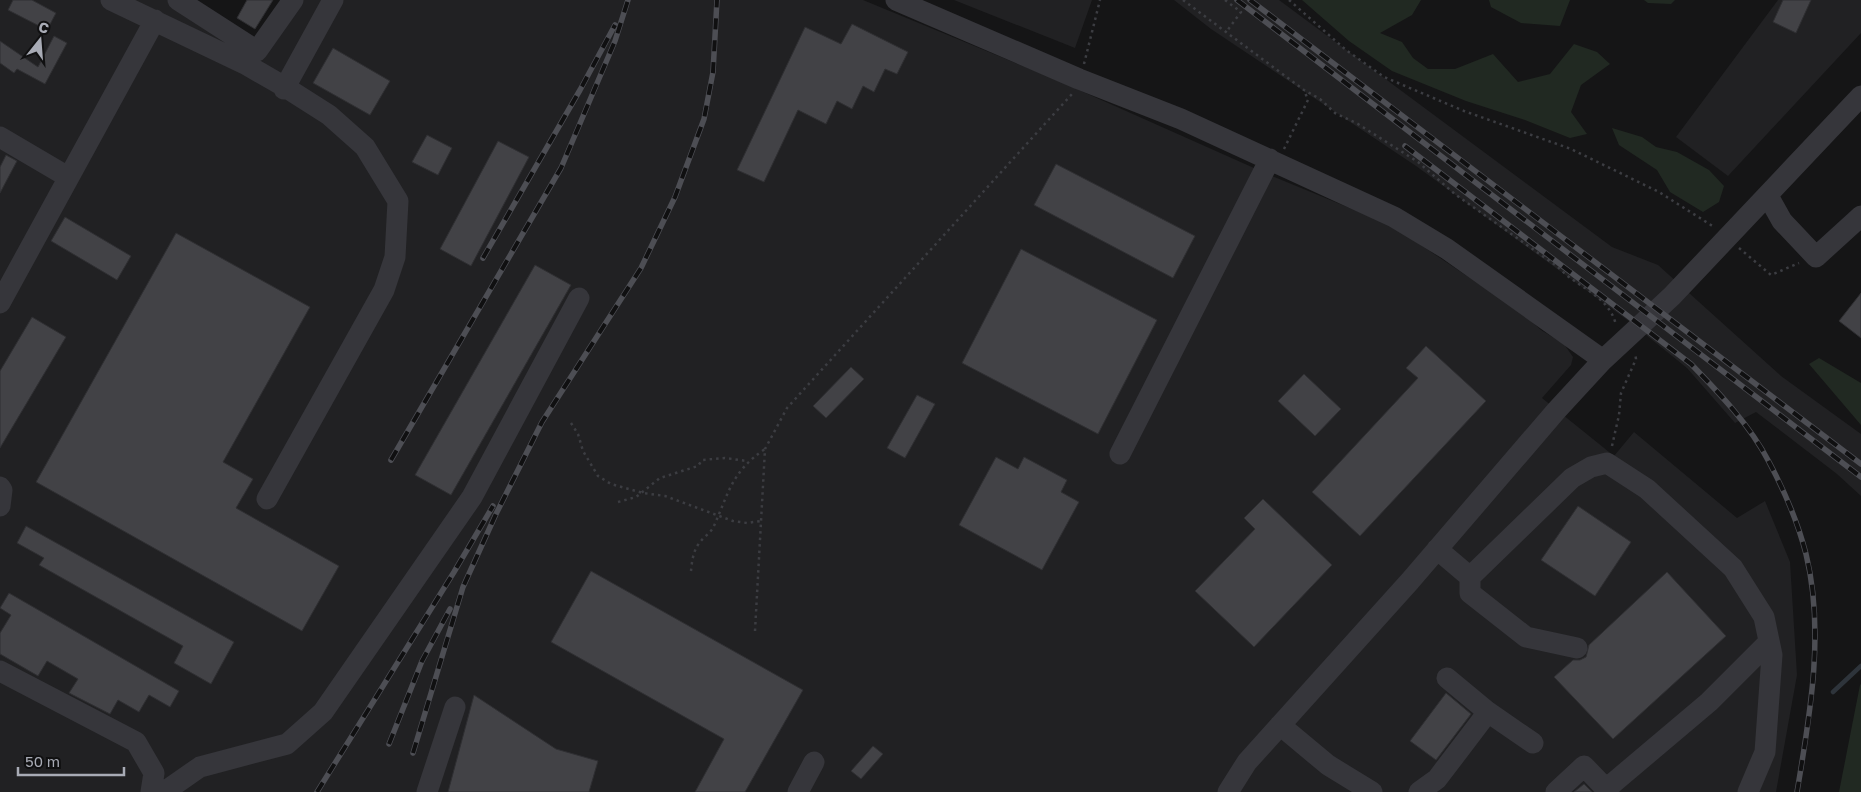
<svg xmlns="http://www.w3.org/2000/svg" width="1861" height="792" font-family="'Golos Text',sans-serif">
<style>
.built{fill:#212123}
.green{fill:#212922}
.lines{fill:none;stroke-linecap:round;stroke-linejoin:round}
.stream{stroke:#2e343b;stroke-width:4.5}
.building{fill:#424246;stroke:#2f2f32}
.path{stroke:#3c3d42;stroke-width:2.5;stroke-dasharray:2.5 4;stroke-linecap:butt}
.minor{stroke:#36363b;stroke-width:21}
.rail-casing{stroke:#4d4e54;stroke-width:5.5}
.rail{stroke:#101011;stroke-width:4;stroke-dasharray:11;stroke-linecap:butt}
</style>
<rect width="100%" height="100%" fill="#151516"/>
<path class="built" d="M0,0H178L257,51L293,0H863L1052,78L1272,176L1391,225L1525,315L1541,330L1564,344L1573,357L1571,365L1542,398L1614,456L1634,432L1737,518L1765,501L1790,562L1797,675L1776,792H0Z
M954,0H1092L1075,48Z
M1174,0H1279L1612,247L1658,265L1781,376L1861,434V496L1837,474L1756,412L1735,423L1687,368L1630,322L1416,166L1211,29Z
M1778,0H1861V33L1728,176L1676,137Z"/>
<path class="green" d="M1302,0H1421L1412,15L1380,33L1402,42L1413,58L1428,69H1455L1493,54L1518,82L1550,74L1574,44L1597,52L1610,64L1581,85L1571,112L1587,134L1570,138L1525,120L1466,101L1392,71L1349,41Z
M1489,0H1570L1560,26L1521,23L1491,7Z
M1644,0H1675L1671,4L1648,3Z
M1612,128L1642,137L1656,147L1677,152L1709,170L1724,186L1719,202L1703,212L1670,192L1657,170L1619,145Z
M1819,358L1861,383V425L1809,364Z
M1861,684V792H1839L1860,685Z"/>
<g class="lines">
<path class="stream" d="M1833,692L1861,666"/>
</g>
<path class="building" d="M13,0H32L56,13L47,30L8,10Z
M247,0H273L255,29L237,18Z
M1783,0H1811L1796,33L1773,22Z
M852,24L908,52L897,74L885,69L874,92L863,86L852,109L837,101L826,124L798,110L764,182L737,170L805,27L841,44Z
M54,36L67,43L45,84L17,69L14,73L0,63V41L38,67Z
M333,48L390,81L370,115L313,83Z
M427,135L452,148L438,175L412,162Z
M498,141L529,157L471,266L440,249Z
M6,155L17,161L0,193V167Z
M1056,164L1195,236L1173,278L1034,205Z
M65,217L131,256L117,280L51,241Z
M176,233L310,307L223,462L253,479L236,508L339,566L302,631L36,482Z
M1021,249L1157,320L1098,434L962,363Z
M535,265L571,285L451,495L415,475Z
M1861,293V338L1839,321Z
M32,317L66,337L0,448V371Z
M1426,346L1486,401L1360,536L1312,492L1418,378L1406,368Z
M851,367L864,379L826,418L813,406Z
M1304,374L1341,409L1315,436L1278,401Z
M917,395L935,404L905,458L887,448Z
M996,457L1018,469L1024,457L1067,480L1061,492L1079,502L1042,570L959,525Z
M1263,499L1332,565L1254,647L1195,591L1255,529L1244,518Z
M1578,506L1631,542L1595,596L1541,560Z
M26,526L234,642L211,684L174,663L183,646L39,565L44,558L17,543Z
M591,571L803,690L745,792H695L724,739L551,642Z
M1667,572L1726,636L1613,739L1554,677L1573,660H1580L1586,657L1589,645Z
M9,593L179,691L170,707L149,695L139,712L118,700L110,714L69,693L78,679L47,661L38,676L0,654V633L11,615L0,608Z
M1446,693L1471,714L1436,760L1410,741Z
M474,695L556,749L598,761L589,792H448Z
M873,746L883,754L861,779L851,771Z
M1584,784L1592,792H1574Z"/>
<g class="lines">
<path class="path" d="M1183,0L1304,90L1320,99L1335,113L1358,124L1418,162L1456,195L1558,267C1577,288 1609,295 1616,325
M1225,0L1241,12L1227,31
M1289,0L1346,50L1384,77L1464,111L1571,149L1659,192L1714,227
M1084,64L1100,0
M1284,149L1308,100L1304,90
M1739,248L1771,275L1799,263
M571,423L578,434L583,451L598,476L611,484L643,493L665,496L733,521L747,523L761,521
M1612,446L1619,415L1621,393L1636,359L1635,353
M618,502L636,497L660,478L698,466L702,460L725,458L747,461
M691,571C692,561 693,551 700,542C704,537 710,533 713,528C729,493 731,472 765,449
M755,631L765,449L787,408L1072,94"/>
<path class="minor" d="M111,0L245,64L285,87L329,115L365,147L398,201L395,257L384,290L267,499
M178,0L257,51L293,0
M896,0L1079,79L1181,119L1394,217L1447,249L1603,360
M284,89L333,0
M0,137L68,177
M1768,196L1782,221L1816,257L1861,216
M0,303L155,20
M1120,454L1270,159
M0,487L2,490L0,506
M1437,549L1470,577L1572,478L1591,467L1607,463L1647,489L1733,568L1764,617L1772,655L1765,752L1748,792
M1470,577V593L1526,637L1577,648
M0,671L136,742L154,773L151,792
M1447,678L1488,712L1533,743
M1280,725L1328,765L1372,792
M1606,789L1709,702L1769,642
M164,792L200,767L287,744L323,712L472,497L579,298
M427,792L455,707
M798,792L814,762
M1228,792L1247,762L1410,581L1556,411L1603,360L1672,296L1861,96
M1419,792L1437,779L1488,712
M1556,792L1584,766L1609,792"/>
<defs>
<path id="rail" d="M1237,0L1861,477
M1250,0L1861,464
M1405,146L1691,364C1719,393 1750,425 1769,462C1784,490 1798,523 1806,554C1825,631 1810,715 1797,792
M483,258L580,90L615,25
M391,460L561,168L615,41L628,0
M389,744L422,661L450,609
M413,753L463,587L496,514L542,422L641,268L675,197L704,119L713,72L717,0
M317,792L454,572L493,506"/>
</defs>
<use href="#rail" class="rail-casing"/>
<use href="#rail" class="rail"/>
</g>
<g transform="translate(40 40) rotate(17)" stroke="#101011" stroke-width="4" paint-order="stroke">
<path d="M0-4L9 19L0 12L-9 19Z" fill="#a8abb5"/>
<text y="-8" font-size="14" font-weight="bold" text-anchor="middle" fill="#a8abb5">С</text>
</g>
<path d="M18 767v8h106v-8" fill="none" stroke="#a8abb5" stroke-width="2.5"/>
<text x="25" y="767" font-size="15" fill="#a8abb5" stroke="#101011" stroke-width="4" paint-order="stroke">50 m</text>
</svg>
